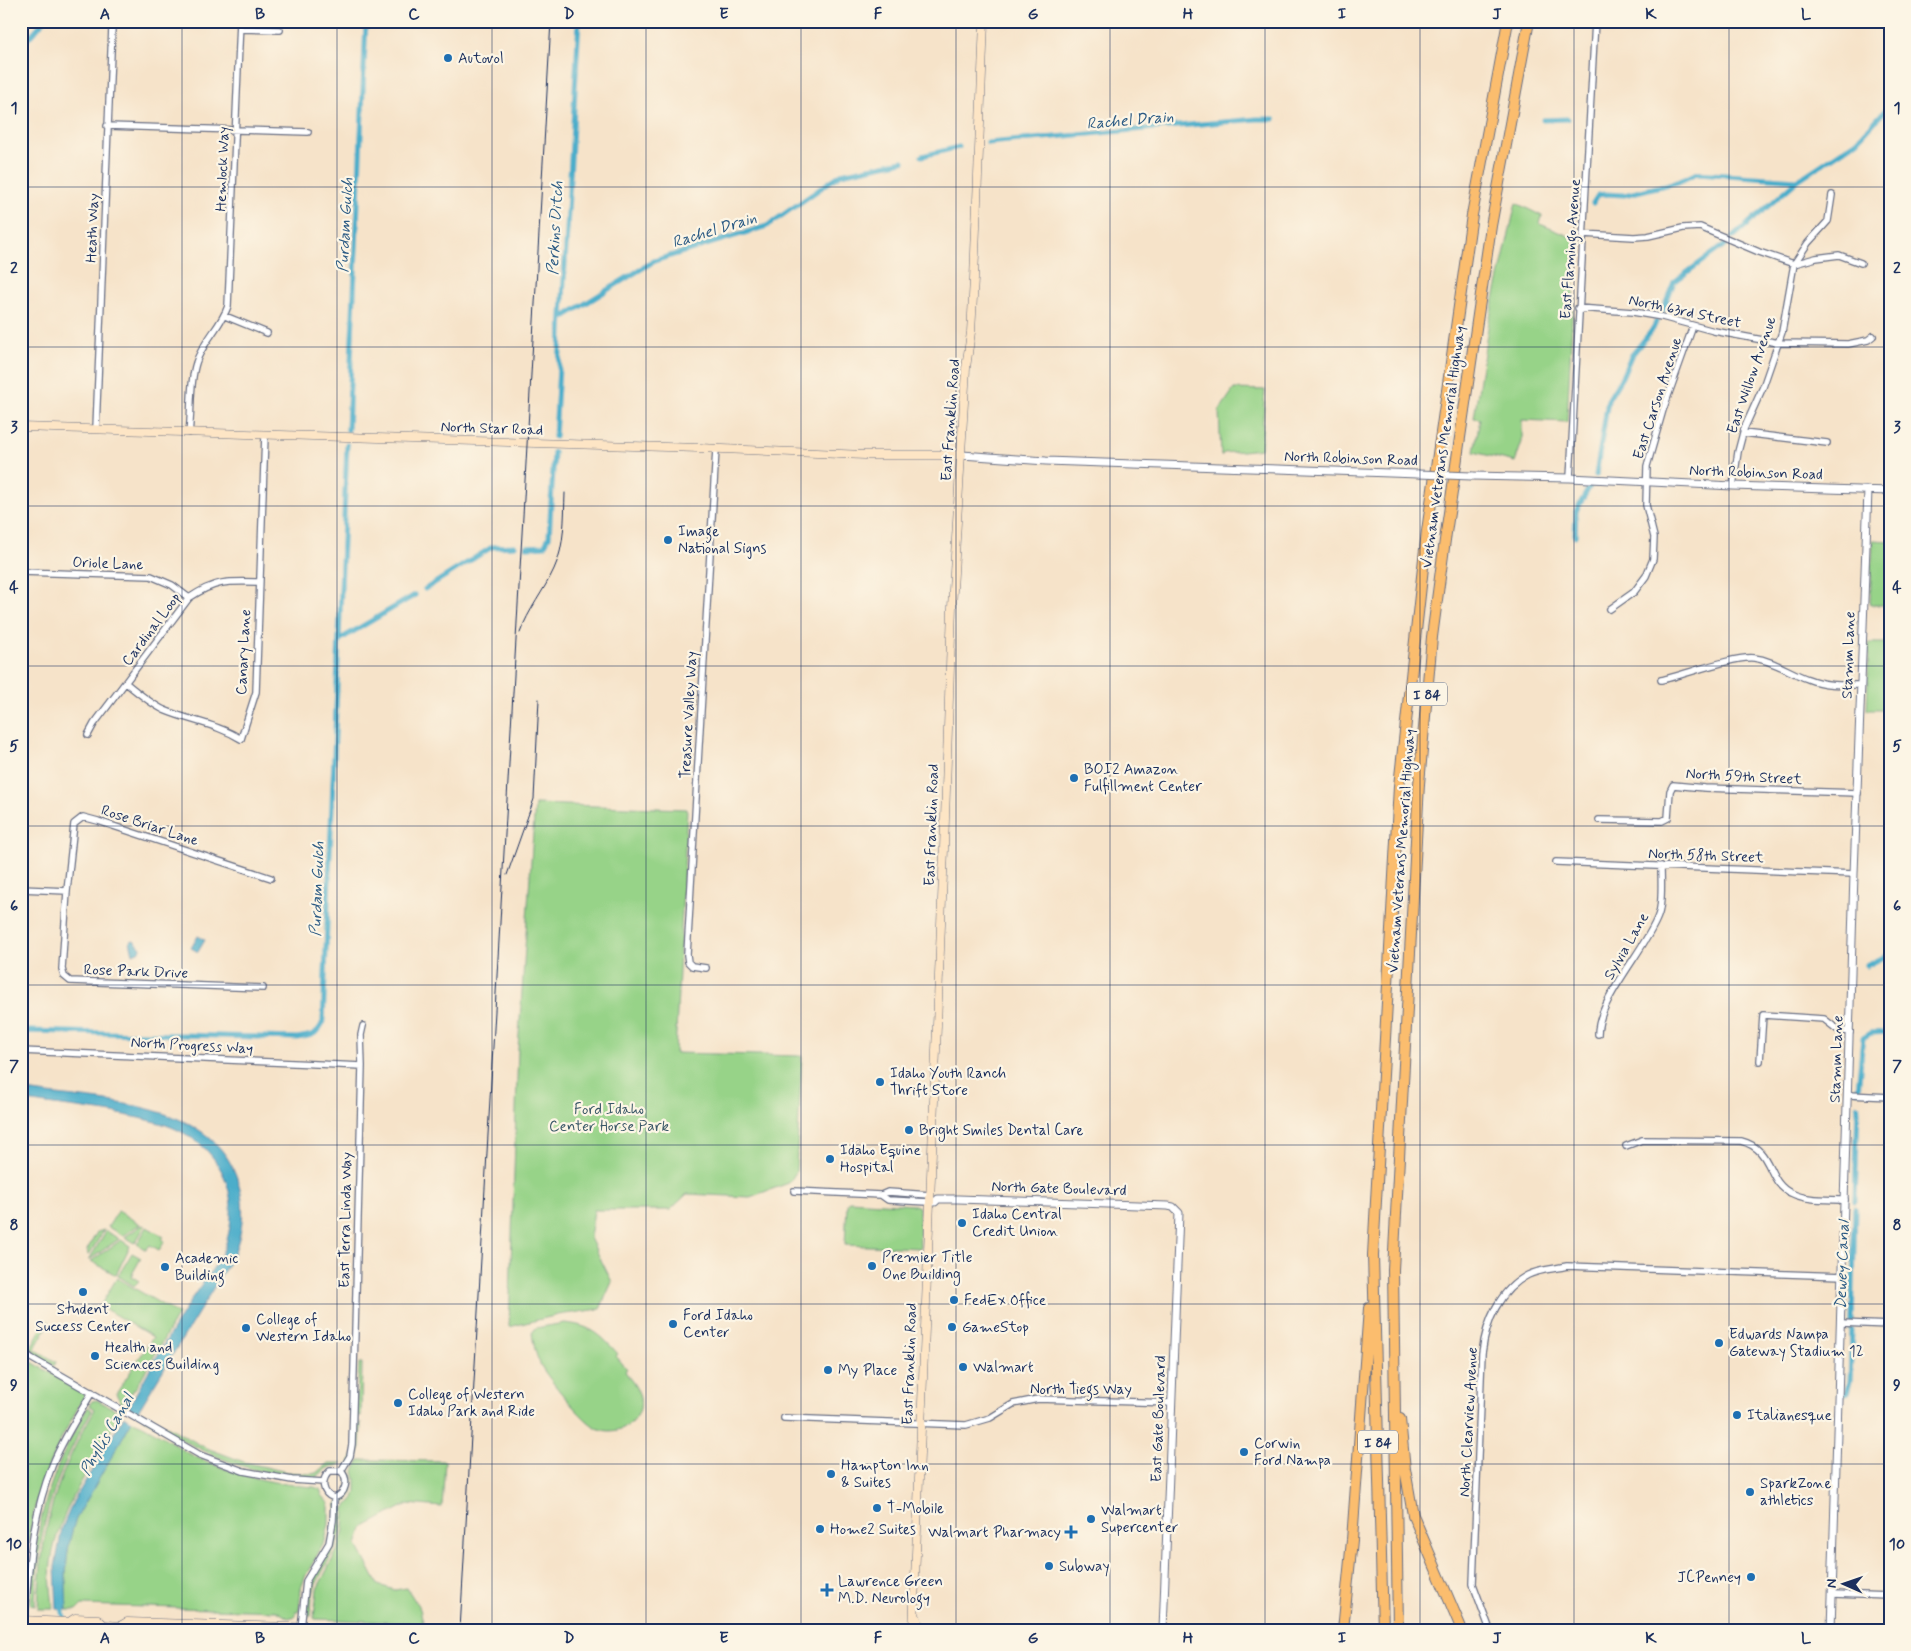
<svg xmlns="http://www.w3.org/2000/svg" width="1911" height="1651" font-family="Mynerve,sans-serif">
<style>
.green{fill:#97d388;stroke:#598173}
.water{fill:#4badca;stroke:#336e94}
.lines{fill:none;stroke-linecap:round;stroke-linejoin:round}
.canal{stroke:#4badca;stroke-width:5}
.minor-casing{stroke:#686e83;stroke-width:8}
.tertiary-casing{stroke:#686e83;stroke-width:9}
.secondary-casing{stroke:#686e83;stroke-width:9}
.motorway-casing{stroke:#686e83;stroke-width:12}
.minor{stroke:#fff;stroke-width:5.5}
.tertiary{stroke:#fff;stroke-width:7}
.secondary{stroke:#fde5c5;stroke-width:8}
.motorway{stroke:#fbbd6e;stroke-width:10}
.rail{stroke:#1b2f5e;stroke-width:1}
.tertiary-bridge-casing{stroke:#686e83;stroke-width:9;stroke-linecap:butt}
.tertiary-bridge{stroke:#fff;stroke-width:7}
.grid{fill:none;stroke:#1b2f5e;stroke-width:1;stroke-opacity:0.55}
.poi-dot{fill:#1f6fb2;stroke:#fcf5e5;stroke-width:2}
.labels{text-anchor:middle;stroke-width:4.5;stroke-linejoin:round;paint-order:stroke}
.shield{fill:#fcf5e5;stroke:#5e6a86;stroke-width:1}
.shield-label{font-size:14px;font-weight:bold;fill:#1b2f5e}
.poi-label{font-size:15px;fill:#1b2f5e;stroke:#fcf5e5;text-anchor:start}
.street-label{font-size:15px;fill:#1b2f5e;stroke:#fcf5e5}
.park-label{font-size:15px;fill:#3a5868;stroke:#fcf5e5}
.water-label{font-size:16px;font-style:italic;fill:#2c5b84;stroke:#fcf5e5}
.neatline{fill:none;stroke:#1b2f5e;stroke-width:2}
.grid-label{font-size:16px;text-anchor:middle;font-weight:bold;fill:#1b2f5e}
</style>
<rect width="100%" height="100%" fill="#fcf5e5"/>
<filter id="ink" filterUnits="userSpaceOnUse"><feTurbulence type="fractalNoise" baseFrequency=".02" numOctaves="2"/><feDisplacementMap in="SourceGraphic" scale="10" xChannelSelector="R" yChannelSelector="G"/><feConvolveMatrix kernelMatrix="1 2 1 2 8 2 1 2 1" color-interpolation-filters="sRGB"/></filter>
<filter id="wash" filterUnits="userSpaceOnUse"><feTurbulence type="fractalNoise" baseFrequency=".0096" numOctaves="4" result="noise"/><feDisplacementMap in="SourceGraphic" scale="20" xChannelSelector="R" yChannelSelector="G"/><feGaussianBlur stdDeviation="1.12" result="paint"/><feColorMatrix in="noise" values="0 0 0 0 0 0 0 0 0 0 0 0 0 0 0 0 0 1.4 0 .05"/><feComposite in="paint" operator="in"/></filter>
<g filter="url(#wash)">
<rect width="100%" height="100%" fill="#f6e3c9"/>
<path class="green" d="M1516,203L1542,216L1540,224L1576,239L1567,422L1522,420V442L1515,462L1474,452L1480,419L1474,418L1489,321Z
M1234,389L1265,390L1261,449L1224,453L1221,456L1219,411Z
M1873,540L1890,541V605H1870Z
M1869,643H1890V710H1867Z
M535,804L687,809L675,1053L802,1056L796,1172L789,1183L750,1197L687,1194L670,1210H594L590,1238L612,1282L600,1309L558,1315L509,1327L518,1049Z
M849,1201L915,1205L919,1207L920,1248L845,1245L847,1204Z
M118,1211L140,1224L123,1236L108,1227Z
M142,1225L145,1226L135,1243L125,1237Z
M147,1227L164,1237L162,1239L165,1241L159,1250L150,1245L146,1250L137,1244Z
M104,1230L89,1255H88L87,1250L97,1232Z
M106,1231L119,1239L89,1260Z
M121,1240L130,1246L116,1275L91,1261Z
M132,1253L141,1258L131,1276L139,1281L134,1286L118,1276Z
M117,1278L178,1314L137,1386L122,1404L116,1394L153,1337L100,1306Z
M46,1320L50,1322L32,1353L31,1347Z
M564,1323C591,1325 601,1335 618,1354L616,1356L627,1369L625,1371C630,1380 638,1387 640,1398C645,1421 617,1438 597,1428C584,1422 552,1383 543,1369C536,1358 534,1346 532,1333L536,1328Z
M36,1350L56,1362L54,1366L34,1355Z
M21,1354L25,1358L83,1392L85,1395L62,1437L45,1476L35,1507L26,1555L23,1602L21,1605Z
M359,1363H362L361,1416H358L356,1413Z
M97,1400L118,1411L115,1423C91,1469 58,1510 51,1563C49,1578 52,1594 53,1609H38C41,1526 54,1481 95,1409L89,1405L92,1401Z
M88,1407L92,1410C52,1480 38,1526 35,1606L31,1605V1601C34,1525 49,1473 88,1407Z
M142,1418H153L204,1447L244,1462L287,1472L312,1474L316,1473L328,1463H342C337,1467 335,1465 330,1467C322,1470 320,1477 312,1479C241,1474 202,1451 142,1418Z
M132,1421C144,1423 175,1445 188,1453C228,1473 270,1484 314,1487L320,1489L322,1495L329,1503V1524L325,1541L306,1575L301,1588L299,1612H296V1616L288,1618L277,1611L82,1605L77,1610H67C65,1578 65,1549 76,1519Z
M359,1423H361L360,1450L353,1468L349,1464L355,1450L356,1426Z
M360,1460L445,1461L442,1507L408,1504L362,1528L357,1545L378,1585L395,1590L407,1588L420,1609L423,1622L422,1623L315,1619L314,1617L317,1589L339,1547L344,1530L345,1508L354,1498L356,1492V1479L354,1471Z
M348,1467L353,1477L352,1494L343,1506L341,1532L336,1546L315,1586L312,1596L311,1615H306L307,1598L310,1584L329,1551L334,1536L337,1504L348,1492V1480L346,1471Z"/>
<path class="water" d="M198,936L205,940L198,952L191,948Z
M134,940L141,948L140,951L133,954L130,941Z
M21,1090C92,1103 212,1096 238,1181C246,1207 243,1232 233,1256L137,1413L129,1408L133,1399C152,1365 171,1331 192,1298C203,1281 220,1263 226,1243C244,1186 213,1137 156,1122C112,1110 66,1108 21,1100Z
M124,1416L132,1421L76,1519C65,1549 65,1578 67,1610L57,1609L55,1567L62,1528L73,1502Z"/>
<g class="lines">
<path class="canal" d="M21,46L44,21
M1543,120L1568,119
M988,143L1257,119H1274
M922,156L959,147
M1593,203L1598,195L1605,194L1624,195L1678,182L1697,173L1798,180L1857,141L1890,105
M1733,237L1798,180
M1662,312L1674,282L1727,243
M562,318L654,261L767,226L841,174L903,161
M348,430L366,21
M555,437L579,21
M1596,475L1608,400L1622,377L1631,356L1653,329L1656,322
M1575,536L1576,511L1590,486
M527,547L544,546L549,537L554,452
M425,589L492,547L515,546
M339,640L415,595
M1866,966L1890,954
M21,1036L29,1031L297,1038C310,1036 317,1036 323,1022L347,445
M1858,1091L1863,1038L1871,1033L1890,1032
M1855,1201L1858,1106
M1852,1323L1855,1208
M1845,1394L1847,1393L1850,1381L1852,1330
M61,1603L67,1630"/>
</g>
</g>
<g filter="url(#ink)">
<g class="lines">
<defs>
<path id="minor" d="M240,29L280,30
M107,126L308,132
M1583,234L1634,237L1648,236L1683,228L1700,227L1759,252L1794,264L1816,258L1839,255L1861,263
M1578,308L1633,312L1662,317L1714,331L1779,343L1848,344L1868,340L1873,336
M225,316L267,333
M96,429L112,27
M189,433C192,410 189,385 196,363C202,342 221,327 228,306L240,21
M1743,433L1827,443
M1570,478L1595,21
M1733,486L1738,452L1744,429L1763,387L1782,332L1794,264L1808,243L1828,221L1832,195
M21,572L151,576L172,585L189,598
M1610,609L1634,592L1646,576L1653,559L1654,537L1646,505L1647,466L1663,410L1693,326
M1661,680C1684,675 1733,656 1754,658C1773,660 1790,673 1808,679C1825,686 1843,685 1861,685
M126,683C138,693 150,703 164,710C190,721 217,724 241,739L256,692L265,435
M88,735L94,724L189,598C216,580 228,581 259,582
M1599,820L1662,821L1668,818L1670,791L1673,785L1705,788L1858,793
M1556,862L1854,874
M21,889L67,891
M706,968L692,966L688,962L687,955L716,449
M263,988L70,981L64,976L62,969L67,891L74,824L83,817L98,821L271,878
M1598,1034C1598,999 1646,949 1658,916C1663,904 1661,880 1661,866
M21,1051L362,1066
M1760,1061L1763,1015L1824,1019L1838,1030L1850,1032
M1849,1095L1890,1097
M1626,1146L1642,1140L1741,1141C1774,1149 1766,1182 1791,1193C1807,1201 1827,1199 1845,1200
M794,1191L881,1195L888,1192L930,1195
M881,1195L888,1200L929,1202
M1841,1323L1890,1325
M23,1351L31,1358L200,1455L243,1471L292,1480L324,1482
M784,1418L966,1425L990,1418L1013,1404L1038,1399L1172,1403
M341,1471L350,1456L352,1444L362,1066L361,1035L363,1026
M334,1498C322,1494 320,1480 330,1471H341
M334,1498C346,1494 349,1480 341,1471
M1833,1594L1890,1596
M25,1620C28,1567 32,1517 52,1466C62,1440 78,1417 92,1392
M301,1628L306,1581L329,1543L333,1521L334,1498
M1490,1630L1473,1584L1482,1353C1486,1322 1499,1290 1528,1275C1539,1269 1555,1269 1567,1266L1843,1276"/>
<path id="tertiary" d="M962,455L1046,461L1418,474
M1472,476L1570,478L1733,486L1890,491
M929,1202H935L938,1199H958L1168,1206L1173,1207L1179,1213L1163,1630
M1831,1630L1854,874L1868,490"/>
<path id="secondary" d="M21,427L699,448L865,455H962
M914,1611L921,1630
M21,1620L69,1622C76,1628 87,1628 96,1627C100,1627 102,1624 107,1625C120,1625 130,1629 142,1630
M69,1622L75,1618L98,1619L103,1624
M120,1626L127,1622L385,1630
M913,1630L944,849L952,607L966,368L971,332L974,279L984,21"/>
<path id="motorway" d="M1400,1419L1405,1469L1413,1515L1462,1630
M1343,1630L1352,1540L1369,1308
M1383,1630L1373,1255L1399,786L1427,531L1472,215L1508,21
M1398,1630L1393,1270L1419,784L1432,637L1445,540L1491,226L1529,21"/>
</defs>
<use href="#minor" class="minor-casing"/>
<use href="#tertiary" class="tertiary-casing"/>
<use href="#secondary" class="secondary-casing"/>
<use href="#motorway" class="motorway-casing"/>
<use href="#minor" class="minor"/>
<use href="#tertiary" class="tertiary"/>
<use href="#secondary" class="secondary"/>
<use href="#motorway" class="motorway"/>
<path class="rail" d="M520,633C528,610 544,591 554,569C565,546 564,518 565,493
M507,875L534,799L539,699
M460,1630L551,21"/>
<defs>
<path id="tertiary-bridge" d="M1418,474L1472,476"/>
</defs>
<use href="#tertiary-bridge" class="tertiary-bridge-casing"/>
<use href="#tertiary-bridge" class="tertiary-bridge"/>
</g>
</g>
<path class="grid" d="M182,21V1630M337,21V1630M492,21V1630M646,21V1630M801,21V1630M956,21V1630M1110,21V1630M1265,21V1630M1420,21V1630M1574,21V1630M1729,21V1630M21,187H1890M21,347H1890M21,506H1890M21,666H1890M21,826H1890M21,985H1890M21,1145H1890M21,1304H1890M21,1464H1890"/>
<g class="poi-dot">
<circle cx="448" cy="58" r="5"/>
<circle cx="668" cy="540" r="5"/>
<circle cx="1074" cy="778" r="5"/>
<circle cx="880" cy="1082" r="5"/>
<circle cx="909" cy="1130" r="5"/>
<circle cx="830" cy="1159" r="5"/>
<circle cx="962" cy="1223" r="5"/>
<circle cx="872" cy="1266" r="5"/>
<circle cx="165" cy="1267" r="5"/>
<circle cx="83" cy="1292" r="5"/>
<circle cx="954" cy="1300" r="5"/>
<circle cx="673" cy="1324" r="5"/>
<circle cx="952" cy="1327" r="5"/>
<circle cx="246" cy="1328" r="5"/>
<circle cx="1719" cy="1343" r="5"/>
<circle cx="95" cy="1356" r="5"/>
<circle cx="963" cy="1367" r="5"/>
<circle cx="828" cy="1370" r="5"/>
<circle cx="398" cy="1403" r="5"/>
<circle cx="1737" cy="1415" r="5"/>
<circle cx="1244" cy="1452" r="5"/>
<circle cx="831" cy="1474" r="5"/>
<circle cx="1750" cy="1492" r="5"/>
<circle cx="877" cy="1508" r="5"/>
<circle cx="1091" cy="1519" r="5"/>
<circle cx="820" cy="1529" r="5"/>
<path d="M1068.5 1524.5h5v5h5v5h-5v5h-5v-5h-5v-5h5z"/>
<circle cx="1049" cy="1566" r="5"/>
<circle cx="1751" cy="1577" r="5"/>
<path d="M824.5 1582.5h5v5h5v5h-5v5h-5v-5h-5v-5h5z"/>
</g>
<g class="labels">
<g class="shield">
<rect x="1407" y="682.5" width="40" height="23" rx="4"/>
<rect x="1358" y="1430.5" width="40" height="23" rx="4"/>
</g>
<g class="shield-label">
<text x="1427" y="699">I 84</text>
<text x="1378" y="1447">I 84</text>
</g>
<g class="poi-label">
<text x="458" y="63">Autovol</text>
<text x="678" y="536">Image<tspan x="678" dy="17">National Signs</tspan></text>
<text x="1084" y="774">BOI2 Amazon<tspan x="1084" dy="17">Fulfillment Center</tspan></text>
<text x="890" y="1078">Idaho Youth Ranch<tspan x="890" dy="17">Thrift Store</tspan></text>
<text x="919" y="1135">Bright Smiles Dental Care</text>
<text x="840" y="1155">Idaho Equine<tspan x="840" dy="17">Hospital</tspan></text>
<text x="972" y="1219">Idaho Central<tspan x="972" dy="17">Credit Union</tspan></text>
<text x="882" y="1262">Premier Title<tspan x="882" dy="17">One Building</tspan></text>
<text x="175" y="1263">Academic<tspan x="175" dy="17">Building</tspan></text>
<text x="964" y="1305">FedEx Office</text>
<text x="83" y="1314" text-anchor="middle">Student<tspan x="83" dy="17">Success Center</tspan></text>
<text x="683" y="1320">Ford Idaho<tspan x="683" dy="17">Center</tspan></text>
<text x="256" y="1324">College of<tspan x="256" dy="17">Western Idaho</tspan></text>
<text x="962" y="1332">GameStop</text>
<text x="1729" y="1339">Edwards Nampa<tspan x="1729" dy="17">Gateway Stadium 12</tspan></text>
<text x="105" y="1352">Health and<tspan x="105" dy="17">Sciences Building</tspan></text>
<text x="973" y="1372">Walmart</text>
<text x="838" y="1375">My Place</text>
<text x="408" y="1399">College of Western<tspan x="408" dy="17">Idaho Park and Ride</tspan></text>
<text x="1747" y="1420">Italianesque</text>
<text x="1254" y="1448">Corwin<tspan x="1254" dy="17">Ford Nampa</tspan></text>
<text x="841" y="1470">Hampton Inn<tspan x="841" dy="17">&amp; Suites</tspan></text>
<text x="1760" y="1488">SparkZone<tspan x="1760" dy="17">athletics</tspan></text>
<text x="887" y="1513">T-Mobile</text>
<text x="1101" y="1515">Walmart<tspan x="1101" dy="17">Supercenter</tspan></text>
<text x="830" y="1534">Home2 Suites</text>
<text x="1061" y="1537" text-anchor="end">Walmart Pharmacy</text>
<text x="1059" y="1571">Subway</text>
<text x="1741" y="1582" text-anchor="end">JCPenney</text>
<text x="838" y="1586">Lawrence Green<tspan x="838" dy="17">M.D. Neurology</tspan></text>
</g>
<g class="street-label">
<text transform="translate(222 169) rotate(-88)" y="5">Hemlock Way</text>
<text transform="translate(92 228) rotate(-88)" y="5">Heath Way</text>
<text transform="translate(1570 249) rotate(-86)" y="5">East Flamingo Avenue</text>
<text transform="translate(1685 311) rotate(12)" y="5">North 63rd Street</text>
<text transform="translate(1751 375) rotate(-71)" y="5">East Willow Avenue</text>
<text transform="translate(1657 398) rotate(-72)" y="5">East Carson Avenue</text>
<text transform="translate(950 420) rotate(-86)" y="5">East Franklin Road</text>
<text transform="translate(492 428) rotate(2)" y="5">North Star Road</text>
<text transform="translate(1443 447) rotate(-82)" y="5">Vietnam Veterans Memorial Highway</text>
<text transform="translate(1351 458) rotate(2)" y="5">North Robinson Road</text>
<text transform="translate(1756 472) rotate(2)" y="5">North Robinson Road</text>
<text transform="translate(108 563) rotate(2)" y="5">Oriole Lane</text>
<text transform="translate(151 629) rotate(-53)" y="5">Cardinal Loop</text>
<text transform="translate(243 652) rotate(-87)" y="5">Canary Lane</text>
<text transform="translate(1848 655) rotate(-88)" y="5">Stamm Lane</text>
<text transform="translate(688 715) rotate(-87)" y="5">Treasure Valley Way</text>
<text transform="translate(1744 776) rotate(3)" y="5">North 59th Street</text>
<text transform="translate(150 825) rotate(18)" y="5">Rose Briar Lane</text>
<text transform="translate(931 825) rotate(-88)" y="5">East Franklin Road</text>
<text transform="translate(1401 851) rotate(-86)" y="5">Vietnam Veterans Memorial Highway</text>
<text transform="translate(1706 855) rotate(2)" y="5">North 58th Street</text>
<text transform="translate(1626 946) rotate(-60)" y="5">Sylvia Lane</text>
<text transform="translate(136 971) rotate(2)" y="5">Rose Park Drive</text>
<text transform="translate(192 1045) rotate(3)" y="5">North Progress Way</text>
<text transform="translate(1836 1059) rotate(-88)" y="5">Stamm Lane</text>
<text transform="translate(1059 1188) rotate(2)" y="5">North Gate Boulevard</text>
<text transform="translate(345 1220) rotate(-89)" y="5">East Terra Linda Way</text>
<text transform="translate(909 1364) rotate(-88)" y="5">East Franklin Road</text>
<text x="1081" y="1394">North Tiegs Way</text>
<text transform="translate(1158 1419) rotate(-88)" y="5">East Gate Boulevard</text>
<text transform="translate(1468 1422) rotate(-87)" y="5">North Clearview Avenue</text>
</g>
<g class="park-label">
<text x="609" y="1114">Ford Idaho<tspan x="609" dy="17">Center Horse Park</tspan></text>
</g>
<g class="water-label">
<text transform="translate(1130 119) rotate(-5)" y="6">Rachel Drain</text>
<text transform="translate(344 225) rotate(-87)" y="6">Purdam Gulch</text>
<text transform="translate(554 228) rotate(-87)" y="6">Perkins Ditch</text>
<text transform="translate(714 229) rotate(-17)" y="6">Rachel Drain</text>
<text transform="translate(316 889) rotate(-88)" y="6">Purdam Gulch</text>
<text transform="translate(1841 1265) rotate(-88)" y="6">Dewey Canal</text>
<text transform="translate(106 1434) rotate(-60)" y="6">Phyllis Canal</text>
</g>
</g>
<rect width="1911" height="1651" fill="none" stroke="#fcf5e5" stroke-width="55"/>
<g transform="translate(1844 1584) rotate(272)" stroke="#fcf5e5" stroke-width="4" paint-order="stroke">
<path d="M0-4L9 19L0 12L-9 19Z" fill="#1b2f5e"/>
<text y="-8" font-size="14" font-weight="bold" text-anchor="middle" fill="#1b2f5e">N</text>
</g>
<rect x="28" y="28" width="1856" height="1596" class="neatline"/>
<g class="grid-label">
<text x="105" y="19">A</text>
<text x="260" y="19">B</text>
<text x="414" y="19">C</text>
<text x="569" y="19">D</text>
<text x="724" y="19">E</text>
<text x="878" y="19">F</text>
<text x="1033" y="19">G</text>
<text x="1188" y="19">H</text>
<text x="1342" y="19">I</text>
<text x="1497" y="19">J</text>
<text x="1651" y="19">K</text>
<text x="1806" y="19">L</text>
<text x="14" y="113">1</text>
<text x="1897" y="113">1</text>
<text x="14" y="273">2</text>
<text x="1897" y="273">2</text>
<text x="14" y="432">3</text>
<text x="1897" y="432">3</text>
<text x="14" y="592">4</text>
<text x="1897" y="592">4</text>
<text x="14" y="751">5</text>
<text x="1897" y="751">5</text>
<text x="14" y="911">6</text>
<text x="1897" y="911">6</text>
<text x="14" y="1071">7</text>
<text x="1897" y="1071">7</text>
<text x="14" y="1230">8</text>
<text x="1897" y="1230">8</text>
<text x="14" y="1390">9</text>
<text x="1897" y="1390">9</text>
<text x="14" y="1549">10</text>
<text x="1897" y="1549">10</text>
<text x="105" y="1643">A</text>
<text x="260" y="1643">B</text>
<text x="414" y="1643">C</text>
<text x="569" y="1643">D</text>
<text x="724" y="1643">E</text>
<text x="878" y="1643">F</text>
<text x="1033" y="1643">G</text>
<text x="1188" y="1643">H</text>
<text x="1342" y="1643">I</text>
<text x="1497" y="1643">J</text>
<text x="1651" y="1643">K</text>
<text x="1806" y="1643">L</text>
</g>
</svg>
